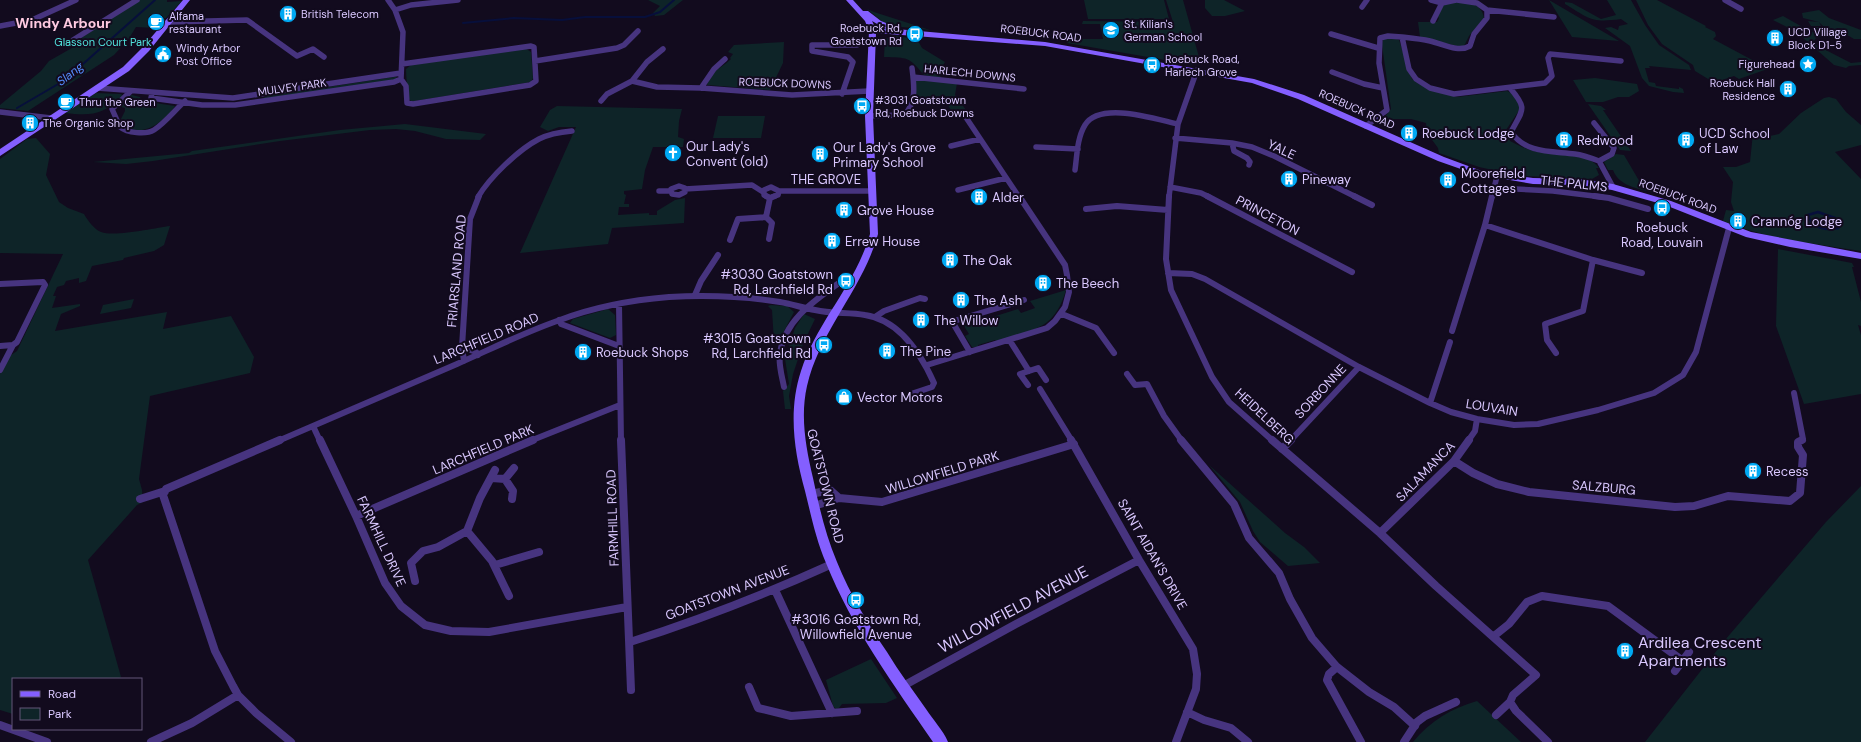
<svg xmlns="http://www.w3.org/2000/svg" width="1861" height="742" font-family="'DM Sans',sans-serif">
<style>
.green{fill:#0e2428}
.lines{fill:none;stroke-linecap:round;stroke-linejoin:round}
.stream-far1{stroke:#070f3b;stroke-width:2}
.stream{stroke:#070f3b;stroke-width:2.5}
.street-far2{stroke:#47347f;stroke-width:5.5}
.street-far1{stroke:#47347f;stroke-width:6}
.street{stroke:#47347f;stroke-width:8}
.secondary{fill:#845fff;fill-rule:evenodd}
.labels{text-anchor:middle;stroke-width:4;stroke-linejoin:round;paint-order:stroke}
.far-poi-label{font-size:11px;fill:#dac8ff;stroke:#120b1e;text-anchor:start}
.far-street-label{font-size:11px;fill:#dac8ff;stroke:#120b1e}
.far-park-label{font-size:11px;fill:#51e2dc;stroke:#120b1e}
.far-water-label{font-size:12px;font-style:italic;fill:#568eff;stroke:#120b1e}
.poi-label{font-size:13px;fill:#dac8ff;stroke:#120b1e;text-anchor:start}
.street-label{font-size:13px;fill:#dac8ff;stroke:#120b1e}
.far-district-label{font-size:14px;font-weight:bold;fill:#ffcae1;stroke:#120b1e}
.near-street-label{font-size:16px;fill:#dac8ff;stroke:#120b1e}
.near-poi-label{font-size:16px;fill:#dac8ff;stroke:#120b1e;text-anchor:start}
</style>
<rect width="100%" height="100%" fill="#120b1e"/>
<path class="green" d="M139,0H167V2L182,1L166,18H153L147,24H160L156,28L136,27L128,40L114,55L28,111L0,108V105L41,71L49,61L86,40L81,38Z
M648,0H683L664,15L655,16L653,13L660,6Z
M1084,0H1164L1169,19H1088Z
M1166,0H1183L1199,57L1194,65L1067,43L1069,39H1103L1100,24H1082L1083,21L1173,22Z
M1205,0H1224L1245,11L1225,16H1212L1205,8Z
M1549,0L1619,41L1572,37Z
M1607,0H1631L1645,25L1659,45L1689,65L1691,70L1649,66L1650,68H1645L1649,82L1655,83L1656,86L1679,89V87L1683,89L1684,93L1673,92L1649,86L1642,78L1630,46L1605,28L1611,27L1618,30L1619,26L1628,24L1621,19C1591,23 1590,19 1565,4V2L1572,3L1601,19L1616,15Z
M1636,0H1657L1706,26L1705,27L1715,32L1716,36L1713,39L1756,62L1766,60L1776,66L1739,79L1734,76L1719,81L1722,83L1718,85L1695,71L1693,65L1662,44L1648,25Z
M1453,1C1466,3 1482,2 1484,18L1469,36L1464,46L1461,47L1420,37L1418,22H1437L1439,18L1437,16L1445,3Z
M867,9L874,12L930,30L893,26L884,23Z
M1819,10L1829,18L1861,30V39H1854L1839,30L1816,38L1813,42L1816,45L1851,63L1861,62V65L1849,66L1846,68L1834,65L1801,36L1814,31L1811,30L1813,27H1824L1819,22L1821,26H1811L1808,21L1819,22L1803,18L1802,13Z
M1783,16L1806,29L1797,32L1773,20Z
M895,36L917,39L922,48L945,62L939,72L941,78L924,75C908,56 908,58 884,57L885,39Z
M1391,37L1399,40L1412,79L1429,90L1457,97L1507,91L1515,95L1520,109L1506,130L1510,141C1521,147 1532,152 1545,153C1562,156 1588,152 1599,168H1596L1599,175L1592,179L1524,176L1502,172L1479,167L1439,153L1438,148L1427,133L1426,123L1411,119H1383L1391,109L1382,45L1383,39Z
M784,42L783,63L770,90L707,85C711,70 722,68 731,59L730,58L733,54L728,52L734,45Z
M525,48L531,52L533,78L531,82L415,101H411L407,97C408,86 406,79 406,69L411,65Z
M394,77H397L394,80L261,99L267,96Z
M1595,78L1637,84L1639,91L1629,97H1618L1603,102H1586L1573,80Z
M917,80L957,83L955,95L966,110L952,112L945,100H915V82Z
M96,93L121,94L123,96C102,115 92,116 65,113Z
M132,95L140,97L142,101L175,106C164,123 136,143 121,119L125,111V108L118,106L128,96Z
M1829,97L1836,99L1846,112L1861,125V145L1835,152L1861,179V251C1815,244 1766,239 1723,221L1726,210L1734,211L1731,202L1733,182L1723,167H1736L1750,162L1753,133L1770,136L1779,134L1801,113L1824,98Z
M1588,104L1601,106L1606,110H1603L1631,151L1620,150Z
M557,106L682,109L679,121L678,137L684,139L683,147H653L645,170L642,189L624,191V194L626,195L624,204H629V207H619L618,215L649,213V215H657V211L675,200L685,198L684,223L612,228L608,244L520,253L576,127H559L548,131L540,127L550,110Z
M718,116H765L761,138H713Z
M405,124L486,134L480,140L446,139L415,131L396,129L370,130L280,141L153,161L126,164L93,162L189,153L192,151L340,130Z
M36,138L50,154L46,175L59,202L68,208L84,214C88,221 94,229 101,232C115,237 155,228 170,226L164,245L154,251L124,258L123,260L92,266L86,281L79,283V278L66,281L64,285L57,287L53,296H56L52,308L80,304V306L61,314L55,331L167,312L163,329L231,316L254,357L250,373L150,396L139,479L142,490L143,502L137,505L88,560L121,677L118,679H13V714L0,710V374L8,357L17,351L63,254L0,253V159L27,139Z
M1616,154L1624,155L1641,184L1661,193L1657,194C1640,188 1620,188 1613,170H1608L1604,162Z
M1778,249L1852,263L1854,267H1852L1861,302V326L1858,325L1861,335V394L1804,404L1776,326Z
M1066,290C1054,331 1033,329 997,341L995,340L978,345L979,347H972L965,336L969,334L964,326L1018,309L1021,313L1035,308L1030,301Z
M134,299L131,308L100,314L103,305Z
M771,305L787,306L794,312L782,335L774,342L772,310L768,306Z
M608,309L615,315L616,335L610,338L570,323L573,319Z
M804,314L815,319L803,344L793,374L789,396L791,409H785L783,391L789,384L785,359L795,328Z
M1209,465L1285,533L1304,547L1320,563L1288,566L1260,542L1253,531L1240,502Z
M1861,486V742H1645L1725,640L1826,522Z
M871,659L897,698L886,703L842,704L839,708L836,709L833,706L826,680Z
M1477,701L1521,742H1413C1430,721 1452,708 1477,701Z"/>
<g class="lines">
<path class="stream-far1" d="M463,23L514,18L562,20L585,17H645L660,12L674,0
M17,108L65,80L155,0"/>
<path class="stream" d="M1835,218L1818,212L1808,215C1812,228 1826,231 1838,228L1840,226L1838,222"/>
<path class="street-far2" d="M388,0L395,10L403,32L401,79L406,86L407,103L413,104L530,85L536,81L534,47L531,46L402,64
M1431,0L1442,3
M1457,0L1477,3L1487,10V18L1474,34L1470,46C1458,53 1443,44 1430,41C1421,39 1411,38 1402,37L1409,69L1416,79L1430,88L1454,94L1545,83L1552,76L1548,58L1550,54L1621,61
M1725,0L1741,9
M1362,7L1367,0
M395,10L411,5L458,0
M1487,10L1554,17
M1433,21L1442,3L1456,0
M168,22L247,20L297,56L313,49L324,57
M0,26L32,20L76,0
M1331,34L1378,48
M78,41L73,40L137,0
M535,61L617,48L624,45L638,31
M1332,72L1364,84L1383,88
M913,77L1024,89
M632,81L657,87L701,88L792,95L869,91
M97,88L233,98L401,73
M701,88L714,69L725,59
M1510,88C1528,109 1523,109 1511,132C1526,154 1552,151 1575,154C1583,155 1591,158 1599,161
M131,91L112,109L120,127C127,133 146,135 154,130C165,123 175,110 185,101
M152,93L151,98L202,105H235L394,82L401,79
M842,94L853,62L848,57L812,51V45H857
M601,101L607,94L632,81L647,62L663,49
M0,112L51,118
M963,113L1019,197
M869,116L904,115C917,103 914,84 912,68
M1594,123L1614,148L1612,154L1599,161L1613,187
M1366,126L1387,110L1379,63L1380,38L1388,36L1402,37
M1175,138L1232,143L1252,147L1274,156L1356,197
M1232,143L1234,151L1247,158L1250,162L1249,165
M951,146L980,139
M1036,147L1078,149
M1075,170C1077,156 1077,138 1085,125C1100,101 1155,119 1178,124
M679,186L685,188V192L679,195L672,194L671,189Z
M1170,187L1201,193L1209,197
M1495,188L1553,191L1602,197
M685,189L752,185L763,192
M958,190L1006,178
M659,191H671
M779,191H873
M478,197C490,177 518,150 539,139C549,134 561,132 572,131
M768,197L764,195V190L771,187L779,191L778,195L772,197
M1169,197L1178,124L1197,70
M1492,197L1497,176"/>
<path class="street-far1" d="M766,196L770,198L775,196
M1169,196L1166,259L1171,290L1212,377L1229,402L1273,441
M1207,196L1352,272
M1354,196L1372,205
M1594,196L1609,198L1648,209
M1086,209L1117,206L1168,210
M1485,225L1593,260L1642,273
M769,239L772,223L766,217L770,198
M730,240L738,219L766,217
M1168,273L1192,274L1205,279L1359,367L1430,403L1451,412L1477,419L1514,425L1538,424L1598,410L1654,393L1683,375L1696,352L1729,228
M0,284L43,282L45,285L17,342L13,345L0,370
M695,295L701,281L718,255
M619,304L621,441
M1062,314L1096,328L1114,353
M875,317L884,311L920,298L925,299
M559,320L561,324L619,346
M1452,331L1485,225L1492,196
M1010,341L1029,371
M0,346L13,345
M462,347L476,352L478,355
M970,352L953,323L954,321L1024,300
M1556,353L1547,340L1545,324L1583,311L1593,260
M464,361L462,347L470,219L479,196
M927,365L1047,328L1055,321L1065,307L1069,292L1067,275L1065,265L1019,196
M1127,374L1135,385L1147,384L1164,416L1182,441
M1028,385L1020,374L1038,368L1046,380
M784,387C782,376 778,364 780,353C785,320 814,301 839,283
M1040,389L1072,441
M1794,393L1803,439L1800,441
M1430,403L1450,342
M313,426L320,441
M278,441C338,415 397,390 457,364C491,349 525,332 560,320C594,307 632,300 669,297C706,295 743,296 780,302C792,304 803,308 815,310C832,314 849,312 865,315C899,320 921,354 934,383L932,387L911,394
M530,441L620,405
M1290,441L1359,367
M1468,441L1475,431L1477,419"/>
<path class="street" d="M280,440L166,489L163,495L215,651L233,686L238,695L256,713L291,742
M320,440L356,516L385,583L401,606L425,625L451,631L489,632L627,607
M621,440L631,690
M1071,440L1139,560L1193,649L1197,674L1196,689L1176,742
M1181,440L1234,504L1249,538L1279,573L1290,599L1312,638L1337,667L1369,692L1394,707L1415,726
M1272,440L1380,533L1436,586L1536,675L1513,695L1510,702L1516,711L1548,742
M1282,449L1291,440
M1454,461L1473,473L1497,484L1529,492L1675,507L1694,506L1728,496L1790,501L1800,493L1803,455L1798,447V442L1802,440
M495,470L480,498L467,531L492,561L509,596
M492,478L505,479L514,468
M505,479L513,491L512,499
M811,494L830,490L839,498
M140,499L165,491
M814,506L839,498L882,502L1074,444
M356,516L533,440
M1380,533L1454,461L1469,440
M495,565L539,552
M415,581L411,563L423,551L438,547L467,531
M775,590L832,713
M1494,636L1509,624L1527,602L1542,596L1608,606L1683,661
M630,642C699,620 766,594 832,564
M1337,667L1329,674L1327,680L1361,742
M1675,671L1689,652
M903,686L1016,624L1139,560
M749,687L758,708L791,716L857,711
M1187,712L1204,720L1231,728L1248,742
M1496,715L1510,702
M0,725L47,742
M151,742L192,723L238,695
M1404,742L1417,722L1425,716L1456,702"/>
<path class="secondary" d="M183,0H190L149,51L129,71L0,156V149L123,67L143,47Z
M846,0H853L863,11H868L881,21L896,27V29L1045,42L1254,79L1304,95L1444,157L1479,170L1533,178L1579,179L1613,184L1671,201L1751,232L1861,253V259L1790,247L1746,237L1665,205L1612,190L1579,185L1533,184L1475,174L1438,161L1298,99L1252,83L1045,46L876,33L873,116L878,234C863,289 820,330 807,386C800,417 806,448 813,478C819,507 826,536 837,562C850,594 868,624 887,652C899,672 913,690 926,709C933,720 943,730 948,742H933C894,685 852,628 826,563C816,540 811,515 805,491C794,451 788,411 801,371C817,321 855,286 870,234L865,116L869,31L865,21ZM872,21L886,29H876Z"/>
</g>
<defs>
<symbol id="building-disc" viewBox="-11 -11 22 22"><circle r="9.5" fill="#00a9f3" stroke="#120b1e"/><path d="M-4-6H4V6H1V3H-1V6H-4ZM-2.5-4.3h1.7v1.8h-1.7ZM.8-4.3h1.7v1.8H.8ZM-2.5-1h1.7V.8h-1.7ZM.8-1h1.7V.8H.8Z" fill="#fff"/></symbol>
<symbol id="cafe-disc" viewBox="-11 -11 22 22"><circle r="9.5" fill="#00a9f3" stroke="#120b1e"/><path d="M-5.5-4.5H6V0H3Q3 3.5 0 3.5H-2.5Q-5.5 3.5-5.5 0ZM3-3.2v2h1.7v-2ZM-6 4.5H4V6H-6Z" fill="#fff"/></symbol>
<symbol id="school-disc" viewBox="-11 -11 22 22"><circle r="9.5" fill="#00a9f3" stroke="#120b1e"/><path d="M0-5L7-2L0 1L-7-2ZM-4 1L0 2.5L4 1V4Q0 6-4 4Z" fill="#fff"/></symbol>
<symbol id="bus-disc" viewBox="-11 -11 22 22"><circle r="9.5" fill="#00a9f3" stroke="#120b1e"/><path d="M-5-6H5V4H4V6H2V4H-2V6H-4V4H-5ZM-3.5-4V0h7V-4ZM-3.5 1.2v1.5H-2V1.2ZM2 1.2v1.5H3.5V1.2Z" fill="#fff"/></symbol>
<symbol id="civic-disc" viewBox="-11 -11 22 22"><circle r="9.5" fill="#00a9f3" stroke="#120b1e"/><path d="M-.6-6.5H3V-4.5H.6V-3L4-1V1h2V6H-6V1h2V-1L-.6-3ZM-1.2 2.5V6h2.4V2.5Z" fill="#fff"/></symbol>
<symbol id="sight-disc" viewBox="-11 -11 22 22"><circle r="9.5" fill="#00a9f3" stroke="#120b1e"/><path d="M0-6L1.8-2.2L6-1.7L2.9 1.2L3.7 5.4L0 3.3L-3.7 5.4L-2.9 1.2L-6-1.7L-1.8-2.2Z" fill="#fff"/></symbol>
<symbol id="church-disc" viewBox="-11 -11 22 22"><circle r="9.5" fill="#00a9f3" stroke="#120b1e"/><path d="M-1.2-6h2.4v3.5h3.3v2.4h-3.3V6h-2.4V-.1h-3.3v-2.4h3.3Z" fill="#fff"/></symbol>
<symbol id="shop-disc" viewBox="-11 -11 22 22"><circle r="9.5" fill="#00a9f3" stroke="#120b1e"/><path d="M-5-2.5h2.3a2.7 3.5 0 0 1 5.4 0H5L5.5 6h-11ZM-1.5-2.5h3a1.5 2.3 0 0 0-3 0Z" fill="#fff"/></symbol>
</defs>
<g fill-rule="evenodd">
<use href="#building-disc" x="278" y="4" width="20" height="20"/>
<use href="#cafe-disc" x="146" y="12" width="20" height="20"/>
<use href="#school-disc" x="1101" y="20" width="20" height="20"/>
<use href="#bus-disc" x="905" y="24" width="20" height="20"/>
<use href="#building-disc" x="1765" y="28" width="20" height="20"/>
<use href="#civic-disc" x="153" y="44" width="20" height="20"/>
<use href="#sight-disc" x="1798" y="54" width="20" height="20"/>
<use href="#bus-disc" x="1142" y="55" width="20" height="20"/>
<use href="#building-disc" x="1778" y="79" width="20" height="20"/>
<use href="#cafe-disc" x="56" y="92" width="20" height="20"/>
<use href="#bus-disc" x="852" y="96" width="20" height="20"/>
<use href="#building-disc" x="20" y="113" width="20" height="20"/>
<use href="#building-disc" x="1399" y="123" width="20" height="20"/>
<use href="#building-disc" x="1554" y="130" width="20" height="20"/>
<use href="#building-disc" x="1676" y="130" width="20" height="20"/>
<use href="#church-disc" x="663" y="143" width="20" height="20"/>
<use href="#building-disc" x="810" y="144" width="20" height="20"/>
<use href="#building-disc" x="1279" y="169" width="20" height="20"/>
<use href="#building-disc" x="1438" y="170" width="20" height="20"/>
<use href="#building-disc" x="969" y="187" width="20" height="20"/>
<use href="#bus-disc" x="1652" y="198" width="20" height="20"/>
<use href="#building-disc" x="834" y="200" width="20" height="20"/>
<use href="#building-disc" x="1728" y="211" width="20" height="20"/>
<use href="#building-disc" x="822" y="231" width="20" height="20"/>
<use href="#building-disc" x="940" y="250" width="20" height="20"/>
<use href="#bus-disc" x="836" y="271" width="20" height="20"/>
<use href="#building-disc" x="1033" y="273" width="20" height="20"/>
<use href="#building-disc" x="951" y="290" width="20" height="20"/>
<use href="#building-disc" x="911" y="310" width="20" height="20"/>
<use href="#bus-disc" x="814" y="335" width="20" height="20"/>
<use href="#building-disc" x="877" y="341" width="20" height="20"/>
<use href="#building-disc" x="573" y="342" width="20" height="20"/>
<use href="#shop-disc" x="834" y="387" width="20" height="20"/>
<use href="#building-disc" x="1743" y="461" width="20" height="20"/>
<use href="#bus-disc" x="846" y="590" width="20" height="20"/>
<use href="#building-disc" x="1615" y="641" width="20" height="20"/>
</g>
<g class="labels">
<g class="far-poi-label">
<text x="301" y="18">British Telecom</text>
<text x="169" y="20">Alfama<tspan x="169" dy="13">restaurant</tspan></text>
<text x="1124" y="28">St. Kilian's<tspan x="1124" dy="13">German School</tspan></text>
<text x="902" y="32" text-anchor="end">Roebuck Rd,<tspan x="902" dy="13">Goatstown Rd</tspan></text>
<text x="1788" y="36">UCD Village<tspan x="1788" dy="13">Block D1-5</tspan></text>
<text x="176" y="52">Windy Arbor<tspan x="176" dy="13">Post Office</tspan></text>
<text x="1165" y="63">Roebuck Road,<tspan x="1165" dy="13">Harlech Grove</tspan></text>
<text x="1795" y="68" text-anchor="end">Figurehead</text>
<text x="1775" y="87" text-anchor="end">Roebuck Hall<tspan x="1775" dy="13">Residence</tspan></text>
<text x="875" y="104">#3031 Goatstown<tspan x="875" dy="13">Rd, Roebuck Downs</tspan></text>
<text x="79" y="106">Thru the Green</text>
<text x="43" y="127">The Organic Shop</text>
</g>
<g class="far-street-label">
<text transform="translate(1041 33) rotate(7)" y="4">ROEBUCK ROAD</text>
<text transform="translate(970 73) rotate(6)" y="4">HARLECH DOWNS</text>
<text transform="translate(785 83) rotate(2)" y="4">ROEBUCK DOWNS</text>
<text transform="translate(292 87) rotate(-8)" y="4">MULVEY PARK</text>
<text transform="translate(1357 109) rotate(24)" y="4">ROEBUCK ROAD</text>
<text transform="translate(1678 196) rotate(20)" y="4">ROEBUCK ROAD</text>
</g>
<g class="far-park-label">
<text x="103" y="46">Glasson Court Park</text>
</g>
<g class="far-water-label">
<text transform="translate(70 74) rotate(-38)" y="4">Slang</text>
</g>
<g class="poi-label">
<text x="1422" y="138">Roebuck Lodge</text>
<text x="1699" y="138">UCD School<tspan x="1699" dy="15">of Law</tspan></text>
<text x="1577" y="145">Redwood</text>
<text x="686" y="151">Our Lady's<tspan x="686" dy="15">Convent (old)</tspan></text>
<text x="833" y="152">Our Lady's Grove<tspan x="833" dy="15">Primary School</tspan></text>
<text x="1461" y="178">Moorefield<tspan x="1461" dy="15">Cottages</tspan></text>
<text x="1302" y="184">Pineway</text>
<text x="992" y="202">Alder</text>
<text x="857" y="215">Grove House</text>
<text x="1751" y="226">Crannóg Lodge</text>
<text x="1662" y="232" text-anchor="middle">Roebuck<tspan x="1662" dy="15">Road, Louvain</tspan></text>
<text x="845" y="246">Errew House</text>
<text x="963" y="265">The Oak</text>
<text x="833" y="279" text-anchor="end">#3030 Goatstown<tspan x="833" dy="15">Rd, Larchfield Rd</tspan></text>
<text x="1056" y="288">The Beech</text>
<text x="974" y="305">The Ash</text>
<text x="934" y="325">The Willow</text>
<text x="811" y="343" text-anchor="end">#3015 Goatstown<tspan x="811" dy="15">Rd, Larchfield Rd</tspan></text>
<text x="900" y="356">The Pine</text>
<text x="596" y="357">Roebuck Shops</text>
<text x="857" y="402">Vector Motors</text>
<text x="1766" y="476">Recess</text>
<text x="856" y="624" text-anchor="middle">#3016 Goatstown Rd,<tspan x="856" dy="15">Willowfield Avenue</tspan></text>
</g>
<g class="street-label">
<text transform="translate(1282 149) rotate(25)" y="5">YALE</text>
<text x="826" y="184">THE GROVE</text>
<text transform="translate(1574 183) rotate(6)" y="5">THE PALMS</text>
<text transform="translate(1268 215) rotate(28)" y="5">PRINCETON</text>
<text transform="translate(456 271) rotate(-85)" y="5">FRIARSLAND ROAD</text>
<text transform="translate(486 338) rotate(-23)" y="5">LARCHFIELD ROAD</text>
<text transform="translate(1320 391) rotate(-47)" y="5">SORBONNE</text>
<text transform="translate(1492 407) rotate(9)" y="5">LOUVAIN</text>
<text transform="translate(1265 416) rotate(43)" y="5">HEIDELBERG</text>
<text transform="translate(483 449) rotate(-23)" y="5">LARCHFIELD PARK</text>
<text transform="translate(1425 471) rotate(-46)" y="5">SALAMANCA</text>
<text transform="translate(942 472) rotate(-17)" y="5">WILLOWFIELD PARK</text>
<text transform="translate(826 486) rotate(76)" y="5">GOATSTOWN ROAD</text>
<text transform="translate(1604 487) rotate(5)" y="5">SALZBURG</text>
<text transform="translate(612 518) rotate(-92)" y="5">FARMHILL ROAD</text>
<text transform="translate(382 541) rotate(65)" y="5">FARMHILL DRIVE</text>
<text transform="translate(1153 554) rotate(60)" y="5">SAINT AIDAN'S DRIVE</text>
<text transform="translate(727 592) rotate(-21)" y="5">GOATSTOWN AVENUE</text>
</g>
<g class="far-district-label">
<text x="63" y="28">Windy Arbour</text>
</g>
<g class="near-street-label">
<text transform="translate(1013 609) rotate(-28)" y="6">WILLOWFIELD AVENUE</text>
</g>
<g class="near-poi-label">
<text x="1638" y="648">Ardilea Crescent<tspan x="1638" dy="18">Apartments</tspan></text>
</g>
</g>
<rect x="12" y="678" width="130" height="52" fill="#120b1e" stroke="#625778"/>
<rect x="20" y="691" width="20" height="6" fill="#845fff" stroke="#625778"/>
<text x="48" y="698" font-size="12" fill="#dac8ff">Road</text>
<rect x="20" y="708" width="20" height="12" fill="#0e2428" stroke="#625778"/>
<text x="48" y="718" font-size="12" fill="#dac8ff">Park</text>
</svg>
